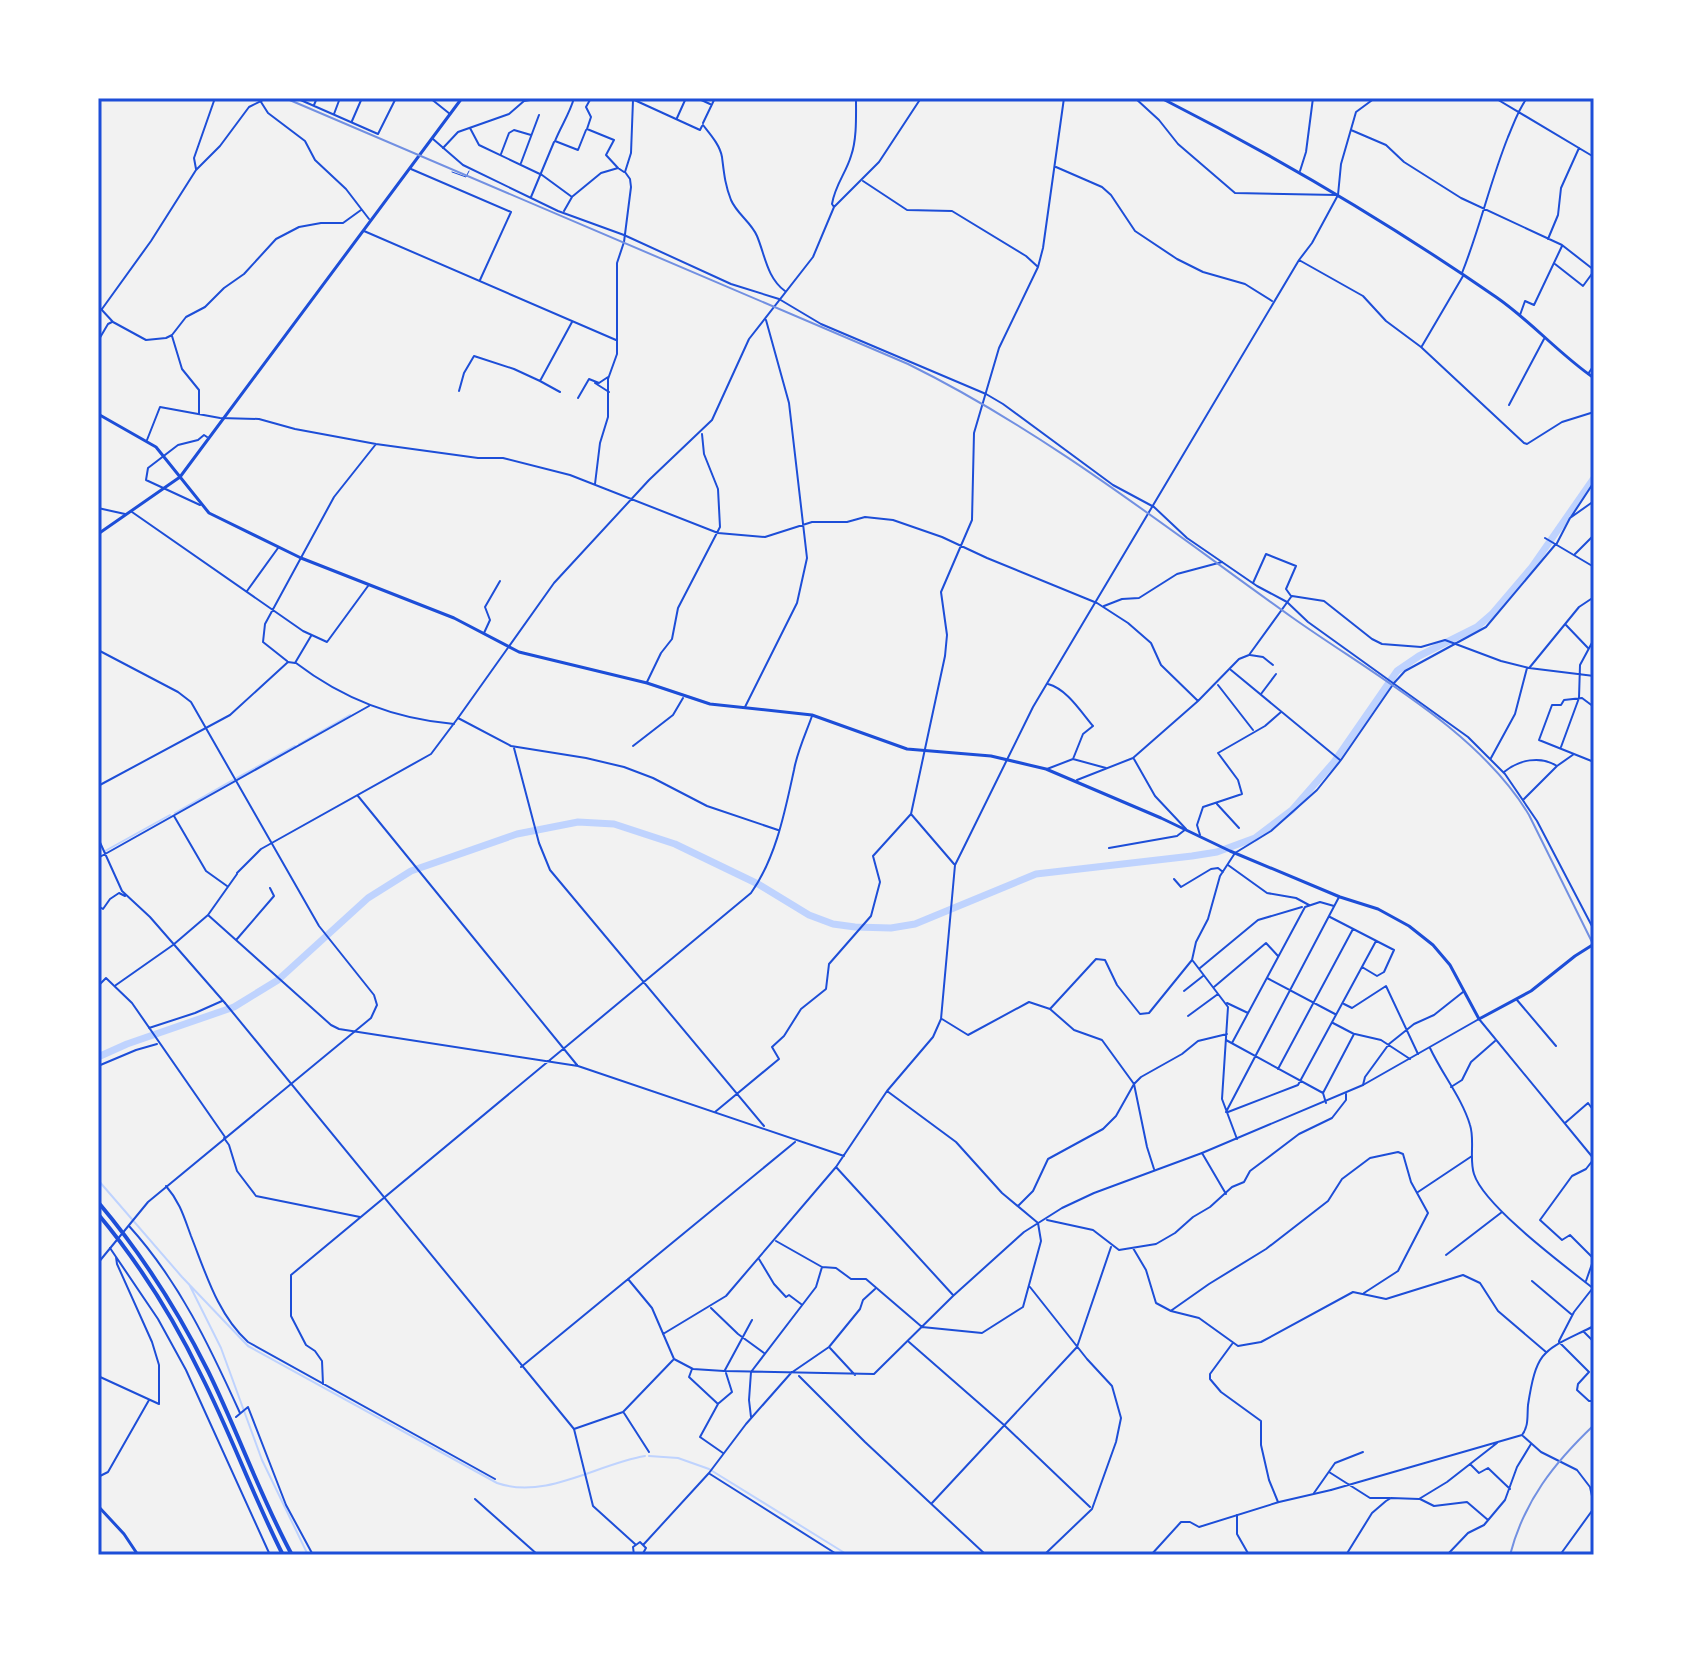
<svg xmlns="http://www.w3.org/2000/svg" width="1692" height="1653" font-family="Karla,sans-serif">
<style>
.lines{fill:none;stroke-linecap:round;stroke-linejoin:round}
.stream{stroke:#bfd3fe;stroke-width:2}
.river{stroke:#bfd3fe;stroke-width:7}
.pedestrian{stroke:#1d4ed8;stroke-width:1}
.minor{stroke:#1d4ed8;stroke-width:2}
.tertiary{stroke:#1d4ed8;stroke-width:2}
.secondary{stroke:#1d4ed8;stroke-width:3}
.trunk{stroke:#1d4ed8;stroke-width:3}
.motorway{stroke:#1d4ed8;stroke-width:4}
.rail{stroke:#7290e2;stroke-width:2}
.neatline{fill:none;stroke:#1d4ed8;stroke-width:3}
</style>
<rect width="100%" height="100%" fill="#f2f2f2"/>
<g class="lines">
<path class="stream" d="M299,744L350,715
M237,778L295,746
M175,813L233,780
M105,851L170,815
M98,856L101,854
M98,1180L182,1277L248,1346L497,1483C546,1500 597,1464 645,1456
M189,1284L221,1348L262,1460L308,1555
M649,1456L678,1458L709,1469L848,1555"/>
<path class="river" d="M98,1057L127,1044L234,1007L278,980L368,898L411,871L517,834L578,822L614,824L675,844L758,884L809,915L833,924L855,927L891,928L915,924L1036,874L1192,856L1217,852L1255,838L1292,810L1334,762L1397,671L1419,656L1477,627L1492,614L1532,567L1594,478"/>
<path class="pedestrian" d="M452,172L466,177L469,171"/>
<path class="minor" d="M296,98L378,134L396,98
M574,98C570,113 561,126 555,141L578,150L586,130
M591,98L586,107L591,117L587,129L614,140L606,155L618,168
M630,98L700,130L702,126
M697,98L710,104
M1135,98L1159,120L1178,144L1235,193L1337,195
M1495,98L1594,157
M261,102L268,113L305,141L315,160L346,189L369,219
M314,105L317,98
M334,114L340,98
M677,118L686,98
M352,121L362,98
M703,123L715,98
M703,125C710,134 720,145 722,157C724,173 725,185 731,200C737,214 751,222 757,236C765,255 767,278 785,291
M470,128L479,145L542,175L572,197L564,211
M1351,130L1386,145L1404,162L1461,198L1562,245L1594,270
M443,148L458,132L509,114L524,101L542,98
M501,154L509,133L514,130L531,135
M521,163L539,115
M1056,167L1102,187L1111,195L1135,231L1177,259L1203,272L1245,284L1272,301
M196,169L194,158L215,98
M411,169L511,212L480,280
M1300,171L1306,152L1313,98
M863,181L907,210L952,211L1026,256L1038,267
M573,196L601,173L618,168L624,172
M531,197L554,142
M834,207L832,204C835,185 846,173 851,156C857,139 856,116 856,98
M1548,239L1558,215L1561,188L1579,148
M1299,260L1363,296L1386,321L1421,347L1524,443L1527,444L1562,422L1594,412
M1555,264L1583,286L1594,271
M1462,273C1480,228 1490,182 1508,137C1514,123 1518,110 1527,98
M102,309L151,241L196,170L220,146L249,107L267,98
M98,310L101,309L113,322L146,340L166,338L172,335L186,317L205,307L224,288L244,274L276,239L299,227L321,223H343L361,210
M1520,315L1525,301L1534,305L1562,246
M172,336L182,369L199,390V414
M98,341L108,324L112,322
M1422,346L1463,276
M1588,374L1594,365
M595,383L609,392
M459,391L464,373L474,356L514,369L540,381
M560,392L540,381L572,322
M578,398L589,379L599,383L608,377
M1509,405L1544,339
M147,440L160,407L220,418L259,419L295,429L376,444L478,458H503L570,475L718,533L765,537L812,522H847L865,517L893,520L942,537L987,558L1097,603L1128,623L1151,643L1161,665L1198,701
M595,484L600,443L608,417V379L617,354V263L624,242L631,187L630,179L625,172L631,153L633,100
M200,505L146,480L148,468L178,445L198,440L204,435L207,437
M98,508L125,514
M132,512L303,631L327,642L368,586
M1571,517L1594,482
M1545,538L1594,567
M1556,545L1570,518L1594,501
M1575,554L1594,535
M1253,583L1266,554L1296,566L1286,589L1291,596
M247,591L278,548
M1292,596L1324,601L1372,639L1382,644L1421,647L1445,640L1501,661L1529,668L1594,676
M1104,606L1122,599L1139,598L1177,574L1222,562
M1566,625L1588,648
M484,633L490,620L485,607L500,581
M1250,655L1263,657L1273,665
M287,661L263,642L265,624L334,497L376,444
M296,663C343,699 395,719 454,724
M1530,667L1579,607L1594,597
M1231,670L1340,760
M647,682L661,653L672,639L678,608L720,527L718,489L704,454L702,434
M1048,684C1067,689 1081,712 1093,726L1083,734L1073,759
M1218,685L1253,730
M1261,694L1276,674
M745,707L797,603L807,558L789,403L766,320
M633,746L673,715L683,698
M1561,747L1579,698L1580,665L1594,639
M514,748L539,843L550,870L764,1126
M1574,754L1539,740L1552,705H1561L1564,700L1582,698L1594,707
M1491,758L1515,714L1527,668
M1047,769L1073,759L1106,768
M1504,772C1519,760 1540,755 1557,766
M1077,780L1133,758L1198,701L1239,659L1249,655L1291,597
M98,786L230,715L288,662L295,663L311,636
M358,796L577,1065
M1524,799L1557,766L1574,754L1594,762
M1217,804L1239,828
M174,816L206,871L227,886
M778,830L707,806L653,778L624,767L586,758L511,746L458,718L554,583L649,480L712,420L749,339L813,257L834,207L879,162L921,98
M1200,835L1197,825L1203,807L1242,794L1238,780L1218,753L1265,726L1281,712
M98,838L122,891L150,917L225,1003
M1109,848L1177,836L1186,829L1155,796L1134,759
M98,858L369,706
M954,864L911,814L945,656L947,635L941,592L972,520L974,433L999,348L1038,267L1043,248L1064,98
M1228,865L1267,893L1296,898L1309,905
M1174,879L1181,887L1211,869L1218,868L1223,872
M98,906L103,909L110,899L119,893L125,896
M208,915L331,1025L339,1029L578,1066L844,1156
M1330,917L1394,950L1384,972L1377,976L1362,967
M237,939L274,896L270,888
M1193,961L1228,1007L1222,1099L1237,1139
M1200,968L1258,920L1302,907
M1267,978L1335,1014
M116,985L173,945L208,915L237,874
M98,986L106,978L132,1003L225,1137
M1214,987L1266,943L1278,956
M1184,991L1203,976
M1517,1000L1556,1046
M1227,1003L1248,1013
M1344,1004L1352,1008L1386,986L1418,1054
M1050,1009L1096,959L1105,960L1117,985L1140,1014L1149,1013L1192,960L1196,942L1208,919L1220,876L1235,853L1271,831L1317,790L1341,760L1394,683L1405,671L1486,627L1555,545
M1188,1016L1218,994
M942,1019L968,1035L1029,1002L1050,1009L1074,1030L1102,1040L1134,1084L1147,1147L1154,1169
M149,1028L195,1013L222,1001
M1355,1034L1381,1040L1410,1059
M1226,1040L1323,1093
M1232,1043L1305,907L1320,902L1334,906
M1430,1048C1442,1074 1462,1098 1470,1125C1475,1140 1469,1159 1474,1174C1484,1206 1565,1266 1594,1289
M98,1066L136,1050L157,1044
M1278,1069L1353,929
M1363,1085L1365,1077L1389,1044L1414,1024L1434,1015L1463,992
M1451,1087L1462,1080L1471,1062L1495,1041
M1326,1103L1323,1093L1354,1034L1333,1023
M715,1112L779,1059L772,1047L784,1036L801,1009L826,989L829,964L871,916L880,882L873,856L911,814
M1226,1112L1339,897
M1228,1112L1298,1085L1376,941
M1565,1123L1588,1103L1594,1111
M224,1138L229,1145L237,1171L256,1196L360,1217
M1593,1160L1586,1169L1572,1176L1540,1220L1562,1240L1570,1235L1594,1259
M836,1167L953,1295
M166,1186C180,1202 184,1217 191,1236C206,1274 218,1315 248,1342L495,1479
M1418,1192L1472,1156
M1018,1206L1033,1191L1048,1159L1103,1129L1116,1116L1134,1084L1141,1077L1182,1054L1198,1041L1227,1034
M1047,1220L1093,1230L1119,1250L1156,1244L1175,1233L1193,1217L1210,1207L1232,1187L1244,1182L1250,1171L1299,1134L1332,1118L1346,1100V1094
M129,1226C179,1281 210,1347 240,1413
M776,1241L822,1267L836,1268L851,1279H866L922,1327L982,1333L1023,1307L1041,1241L1038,1223L1002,1193L956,1142L887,1091
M110,1248L158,1319L186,1370L270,1555
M1133,1248L1146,1270L1156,1303L1171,1311L1199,1318L1238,1346L1261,1342L1353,1292L1386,1299L1463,1275L1480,1283L1498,1311L1546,1352
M1446,1255L1502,1212
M759,1259L774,1284L786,1297L789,1295L801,1304
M628,1279L652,1308L674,1359L693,1369L724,1371L874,1374L953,1296L1024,1232L1062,1208L1094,1193L1202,1153L1226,1194
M1532,1281L1571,1314
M1586,1281L1593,1261
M1030,1287L1087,1359L1112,1386L1121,1418L1116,1442L1092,1509L1044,1555
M711,1308L738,1334L764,1353
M1172,1310L1209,1284L1266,1249L1328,1201L1342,1179L1370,1158L1398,1152L1403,1154L1411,1182L1428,1213L1398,1271L1364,1293
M1584,1332L1594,1342
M663,1334L726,1296L836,1167L887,1091L933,1037L941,1019L955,865L962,851L1033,707L1299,260L1312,243L1338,195L1341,164L1356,112L1375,98
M1559,1341L1574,1312L1592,1289
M909,1342L1004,1425L1090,1507
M1559,1342L1589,1372L1578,1384L1577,1390L1589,1401H1594
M1232,1344L1210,1374V1379L1221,1392L1261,1421V1445L1269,1480L1278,1502
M830,1348L855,1375
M521,1367L795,1142
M692,1369L689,1377L718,1404L700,1437L723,1453
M725,1370L752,1320
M98,1376L159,1404V1365L152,1342L117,1264L116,1257
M799,1376L865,1442L986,1555
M323,1384L322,1361L315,1351L306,1345L291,1316V1275L751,893C776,858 785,811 794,770C797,752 806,733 812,716
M719,1403L732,1392L726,1373
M624,1413L649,1452
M236,1417L248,1407L286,1505L313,1555
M751,1417L749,1400L751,1372L816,1287L822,1267
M574,1429L623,1412L673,1360
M1523,1436L1541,1452L1577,1470L1590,1487L1594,1505
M1470,1464L1479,1473L1488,1468L1510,1489
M1329,1472L1370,1498H1390
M710,1474L838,1555
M98,1477L108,1472L149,1400
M1331,1490L1522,1435C1529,1426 1527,1416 1528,1405C1537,1347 1544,1351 1594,1326
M1314,1493L1335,1463L1363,1452
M475,1499L538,1555
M1420,1499L1434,1506L1467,1502L1488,1520
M932,1503L1077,1347L1111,1247
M1237,1515V1534L1249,1555
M644,1544L709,1473L746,1424L791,1373L829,1347L860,1309L863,1300L875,1289
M634,1555L633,1547L640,1542L646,1548L642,1555
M1346,1555L1372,1513L1386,1501L1391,1498L1419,1499L1447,1482L1497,1443
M1447,1555L1468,1533L1484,1525L1505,1500L1517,1467L1531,1444
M1560,1555L1594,1508"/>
<path class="tertiary" d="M430,98L450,114
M433,139L463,165L558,211L624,235L731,284L779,299L821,324L986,394L1003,404L1113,485L1154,507L1187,538L1257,586L1287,602L1308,622L1468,737L1505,774L1537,821L1594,930
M364,231L616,340
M98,650L178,692L191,702L319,926L374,995L377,1005L371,1018L148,1202L98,1263
M237,873L261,849L431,754L458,718
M225,1003L574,1429L593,1506L635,1544
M1202,1153L1363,1085L1479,1019L1594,1159
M645,1553L647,1555
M1151,1555L1181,1522H1190L1199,1527L1279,1502L1331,1490"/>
<path class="secondary" d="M98,414L156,447L209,513L301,558L454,618L519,652L647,683L710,704L812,715L907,749L991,756L1046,769L1161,818L1230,851L1340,897L1378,909L1409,926L1433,945L1450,965L1479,1019L1531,991L1575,956L1594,944
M98,534L180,477L462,98
M98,1506L124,1534L138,1555"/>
<path class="trunk" d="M1161,98C1277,157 1389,223 1496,297C1531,321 1559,354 1594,378
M1592,1555L1594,1551"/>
<path class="motorway" d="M98,1202C142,1254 178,1311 208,1371C238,1432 260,1496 292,1555
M98,1214C139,1263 173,1317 201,1375C231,1434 253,1496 283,1555"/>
<path class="rail" d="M285,98L908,364C1046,432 1168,529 1293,618C1372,674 1479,731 1529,815L1594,946
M1510,1555C1524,1501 1554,1463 1594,1425"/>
</g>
<rect width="1692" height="1653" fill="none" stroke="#ffffff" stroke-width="200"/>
<rect x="100" y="100" width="1492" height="1453" class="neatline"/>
</svg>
